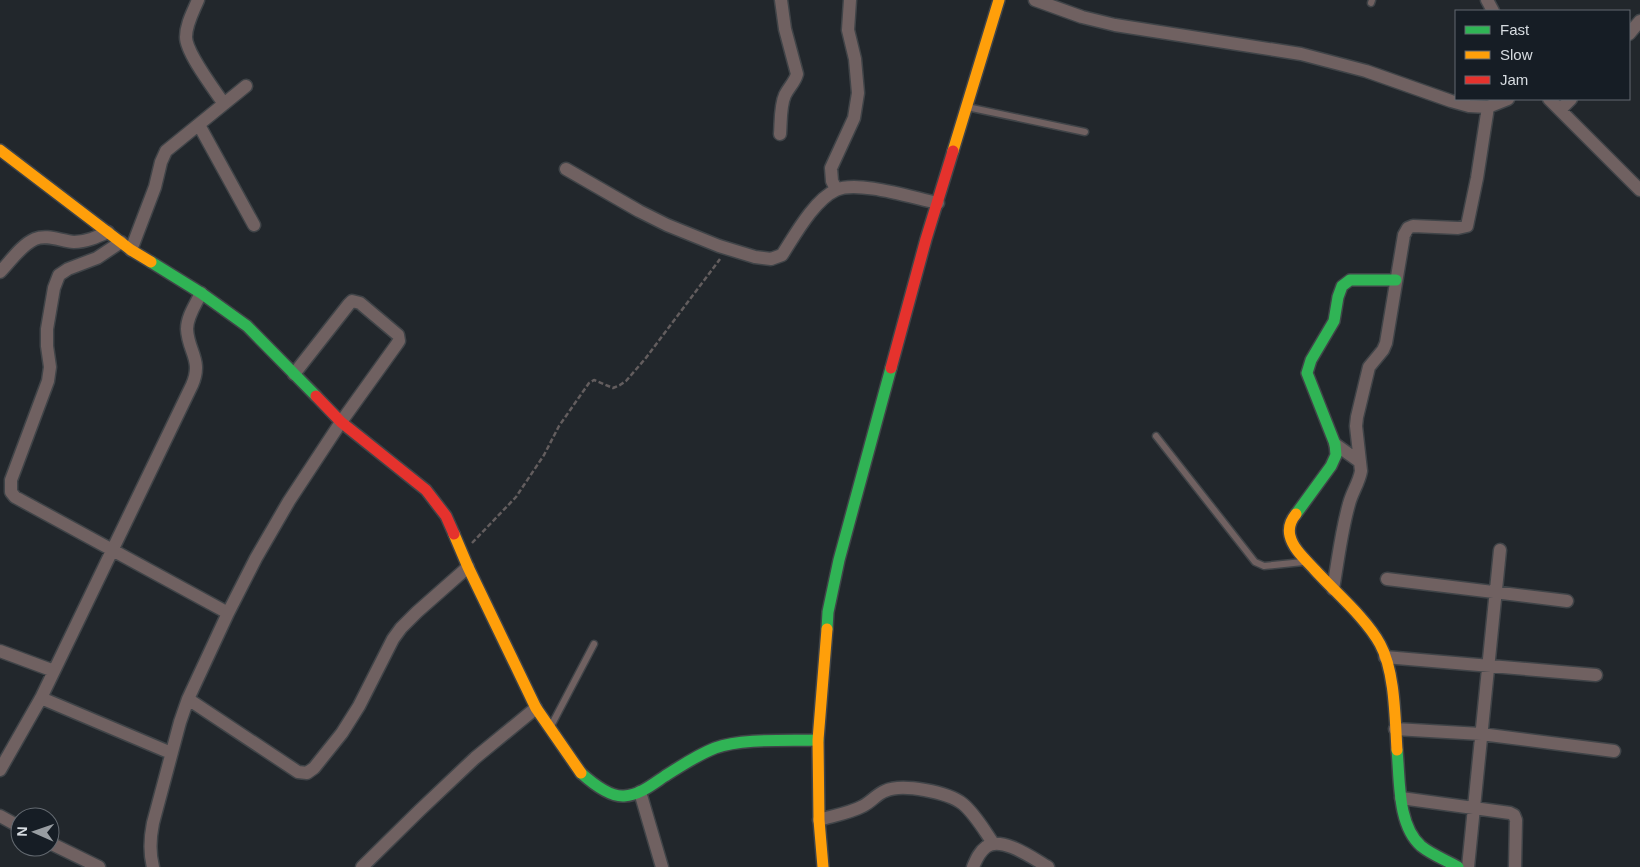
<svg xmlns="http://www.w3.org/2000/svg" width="1640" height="867" font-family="Helvetica,sans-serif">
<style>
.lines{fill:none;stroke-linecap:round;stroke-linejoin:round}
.lane-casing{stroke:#404448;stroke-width:9}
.street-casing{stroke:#404448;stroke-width:15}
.fast-casing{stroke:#404448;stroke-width:14}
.slow-casing{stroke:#404448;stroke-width:14}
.jam-casing{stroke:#404448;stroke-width:14}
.path{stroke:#635d5e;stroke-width:2.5;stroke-dasharray:5 2.5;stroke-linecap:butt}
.lane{stroke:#706161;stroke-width:6}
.street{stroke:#706161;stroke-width:12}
.fast{stroke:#30b455;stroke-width:11}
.slow{stroke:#ff9f0a;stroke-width:11}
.jam{stroke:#e5322d;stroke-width:11}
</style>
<rect width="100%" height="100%" fill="#22272c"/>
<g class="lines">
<defs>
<path id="lane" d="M1371,3L1372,0
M967,107L1085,132
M1156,436L1255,562L1264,566L1303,562
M551,726L594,644"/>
<path id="street" d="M198,0C193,12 186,24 186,37C186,53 214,89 224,104
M1035,0L1082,17L1115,25L1301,54L1366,71L1451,101L1469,106L1488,107L1508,99
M1487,0L1493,11
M1629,34L1640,21
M1549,99L1640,190
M1560,110L1571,99
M199,125L254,225
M780,134C781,122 780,106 785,95C789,87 795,82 797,74L785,29L781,0
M566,169L639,211L667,225L719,246L755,257L771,259L782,255C795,235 814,200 836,190C858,180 913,198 938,203
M836,189L832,181L831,168L854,118L858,93L855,59L848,30L850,0
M121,242L97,258L68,269L59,275L54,288L47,329V346L50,367L48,381L11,480V492L15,497L228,613
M131,250L155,187L161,162L166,151L246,86
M0,272C10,262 21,245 35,239C47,234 61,241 74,242C86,242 97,237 108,232
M1335,444L1360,462
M1387,579L1567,601
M1333,589C1338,561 1341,532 1349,504C1352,492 1359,483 1361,471L1356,426L1357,417L1369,367L1383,350L1386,343L1404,235L1408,228L1413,226L1458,228L1467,226L1477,178L1488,107
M0,651L54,671
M1385,657L1596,675
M41,698L171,753
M188,699L298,772L307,773L314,768L342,733L359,706L393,639L401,628L417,612L468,567
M1395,729L1481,734L1614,751
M0,770L41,698L192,385C203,360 188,352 187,329C187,316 196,304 201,293
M640,792L662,867
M1401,798L1510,813L1514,815L1516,820L1515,867
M0,816L20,827
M819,820C832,816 850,813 863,806C871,802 877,794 885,791C902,783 948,792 963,804C975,814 984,830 993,843
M50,843L99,867
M153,867C149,852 150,838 153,823L180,722L188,699L228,613L256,558L289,501L341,422L397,344L399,341L398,335L360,303L352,301L349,304L294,374
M362,867L420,810L475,758L536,708
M973,867C976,860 979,852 986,847C1001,835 1034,859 1048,867
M1468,867L1500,550"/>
<path id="fast" d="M151,262L201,293L247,326L316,396
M1296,514L1331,466L1336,455L1335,444L1307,373L1311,360L1334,321L1338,297L1342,286L1350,280H1396
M827,629L828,612L839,560L891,368
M1397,750C1400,779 1397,825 1421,846C1432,855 1446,860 1458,867
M581,773C591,782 610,797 624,796C640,795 653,784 665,776C681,766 697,755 715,748C743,738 788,741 818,740"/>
<path id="slow" d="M0,150L131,250L151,262
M953,151L999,0
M1296,514C1291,520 1288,528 1290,536C1293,549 1306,560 1315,570C1335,592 1366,618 1380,644C1395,671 1395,719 1397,750
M454,534L468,567L536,708L581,773
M823,867L819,820L818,740L827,629"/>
<path id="jam" d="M891,368L926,239L953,151
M316,396L341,422L426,490L446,516L454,534"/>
</defs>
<use href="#lane" class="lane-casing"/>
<use href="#street" class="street-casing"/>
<use href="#fast" class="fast-casing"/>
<use href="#slow" class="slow-casing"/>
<use href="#jam" class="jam-casing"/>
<path class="path" d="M472,543L516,497L544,455L559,426L589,383L594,380L613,388L620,385L626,381L645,359L720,259"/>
<use href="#lane" class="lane"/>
<use href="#street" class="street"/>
<use href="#fast" class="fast"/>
<use href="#slow" class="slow"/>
<use href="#jam" class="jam"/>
</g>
<rect x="1455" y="10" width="175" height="90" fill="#161d25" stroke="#636970"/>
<rect x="1465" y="26" width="25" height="8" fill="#30b455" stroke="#636970"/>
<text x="1500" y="35" font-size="15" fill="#d7dce1">Fast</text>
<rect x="1465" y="51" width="25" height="8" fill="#ff9f0a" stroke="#636970"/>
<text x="1500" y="60" font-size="15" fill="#d7dce1">Slow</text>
<rect x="1465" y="76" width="25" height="8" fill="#e5322d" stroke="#636970"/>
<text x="1500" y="85" font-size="15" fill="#d7dce1">Jam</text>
<g transform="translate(35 832) rotate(272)"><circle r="24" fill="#161d25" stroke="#636970"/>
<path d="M0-4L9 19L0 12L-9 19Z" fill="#989da2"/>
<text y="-8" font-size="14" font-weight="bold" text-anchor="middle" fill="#d7dce1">N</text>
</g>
</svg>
